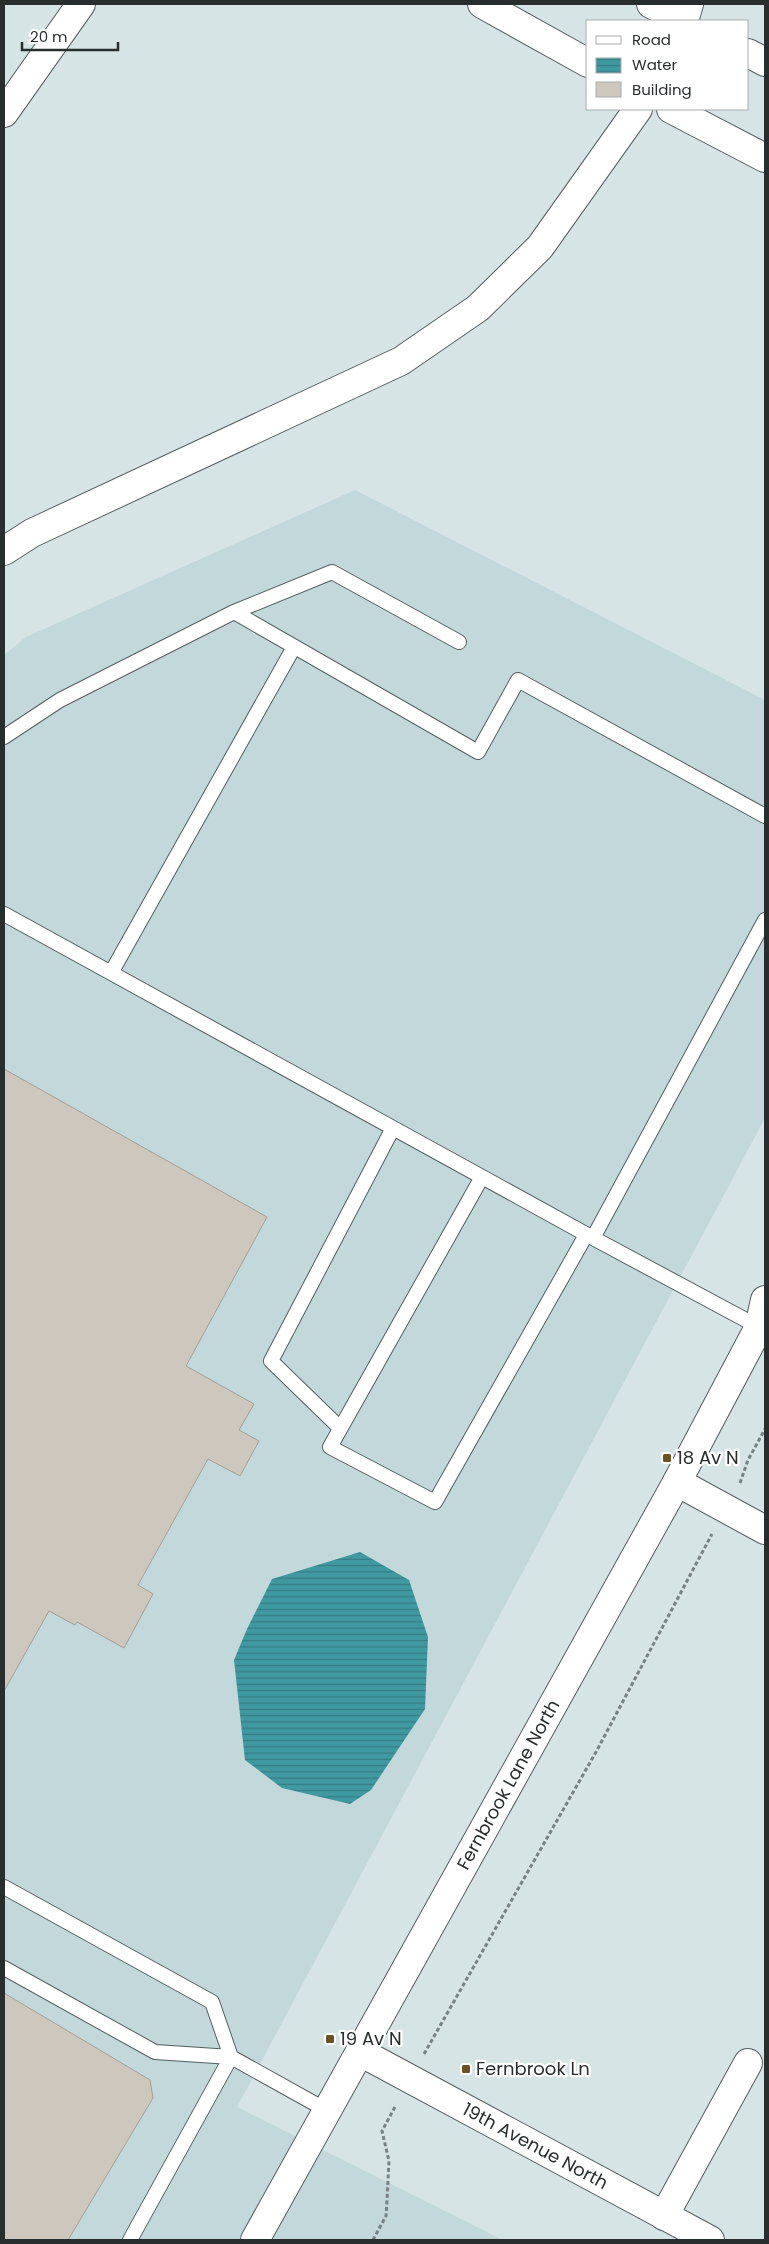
<svg xmlns="http://www.w3.org/2000/svg" width="769" height="2244" font-family="Poppins,sans-serif">
<style>
.built{fill:#c2d8da}
.water{fill:url(#water-rules)}
.building{fill:#cdc7be;stroke:#a59f96}
.lines{fill:none;stroke-linecap:round;stroke-linejoin:round}
.lane-casing{stroke:#545f60;stroke-width:16}
.street-casing{stroke:#545f60;stroke-width:30}
.secondary-casing{stroke:#545f60;stroke-width:30}
.highway-casing{stroke:#545f60;stroke-width:30}
.path{stroke:#798182;stroke-width:3;stroke-dasharray:4 2.5;stroke-linecap:butt}
.lane{stroke:#fff;stroke-width:14}
.street{stroke:#fff;stroke-width:28}
.secondary{stroke:#fff;stroke-width:28}
.highway{stroke:#fff;stroke-width:28}
.poi-dot{fill:#6c5123;stroke:#fff;stroke-width:2}
.labels{text-anchor:middle;stroke-width:4.5;stroke-linejoin:round;paint-order:stroke}
.poi-label{font-size:18px;fill:#282d2d;stroke:#fff;text-anchor:start}
.street-label{font-size:18px;fill:#282d2d;stroke:#fff}
</style>
<defs>
<pattern id="water-rules" width="6" height="5" patternUnits="userSpaceOnUse" patternTransform="scale(1.25)"><rect width="6" height="5" fill="#4099a1"/><path d="M0 2.5h6" fill="none" stroke="#367d84"/></pattern>
</defs>
<rect width="100%" height="100%" fill="#d7e4e5"/>
<path class="built" d="M355,490L765,700V1118L237,2107L503,2240H4V655L26,637Z"/>
<path class="water" d="M360,1552L409,1580L428,1637L425,1709L371,1790L350,1804L282,1788L245,1760L234,1660L247,1629L272,1579Z"/>
<path class="building" d="M4,1069L267,1217L186,1366L254,1404L239,1430L259,1441L240,1476L208,1459L138,1585L153,1594L124,1648L77,1622L75,1625L49,1611L4,1691Z
M4,1993L150,2080L153,2098L68,2240H4Z"/>
<g class="lines">
<defs>
<path id="lane" d="M234,612L332,572L459,642
M4,737L60,700L234,612L478,752L518,680L765,816
M4,914L593,1238
M111,973L294,647
M482,1177L330,1447L435,1502L586,1235
M759,1327L593,1238L765,920
M340,1428L271,1361L393,1128
M4,1887L212,2002L231,2057L328,2111
M4,1968L155,2052L231,2057L130,2240"/>
<g id="street">
<path d="M677,1482L765,1530"/>
<path id="s1" d="M360,2052L710,2240"/>
<path d="M664,2216L748,2063"/>
</g>
<g id="secondary">
<path d="M482,4L588,63"/>
<path d="M651,4L684,21"/>
<path d="M748,53L765,62"/>
<path d="M671,109L765,158"/>
<path id="s2" d="M255,2240L677,1482L759,1327L765,1300"/>
</g>
<path id="highway" d="M684,21L689,4
M4,113L81,4
M4,551L32,533L401,361L478,308L540,247L638,109"/>
</defs>
<use href="#lane" class="lane-casing"/>
<use href="#street" class="street-casing"/>
<use href="#secondary" class="secondary-casing"/>
<use href="#highway" class="highway-casing"/>
<path class="path" d="M740,1483L748,1460L765,1429
M424,2054L596,1752L712,1534
M373,2240L386,2216L387,2200L389,2161L382,2131L396,2105"/>
<use href="#lane" class="lane"/>
<use href="#street" class="street"/>
<use href="#secondary" class="secondary"/>
<use href="#highway" class="highway"/>
</g>
<g class="poi-dot">
<rect x="662" y="1453" width="10" height="10" rx="2.5"/>
<rect x="325" y="2034" width="10" height="10" rx="2.5"/>
<rect x="461" y="2064" width="10" height="10" rx="2.5"/>
</g>
<g class="labels">
<g class="poi-label">
<text x="677" y="1464">18 Av N</text>
<text x="340" y="2045">19 Av N</text>
<text x="476" y="2075">Fernbrook Ln</text>
</g>
<g class="street-label">
<text dy="6" stroke="none"><textPath href="#s2" startOffset="521">Fernbrook Lane North</textPath></text>
<text dy="6" stroke="none"><textPath href="#s1" startOffset="199">19th Avenue North</textPath></text>
</g>
</g>
<rect width="769" height="2244" fill="none" stroke="#282d2d" stroke-width="10"/>
<rect x="586" y="20" width="162" height="90" fill="#ffffff" stroke="#a9abab"/>
<rect x="596" y="36" width="25" height="8" fill="#ffffff" stroke="#a9abab"/>
<text x="632" y="45" font-size="15" fill="#282d2d">Road</text>
<rect x="596" y="58" width="25" height="15" fill="url(#water-rules)" stroke="#a9abab"/>
<text x="632" y="70" font-size="15" fill="#282d2d">Water</text>
<rect x="596" y="82" width="25" height="15" fill="#cdc7be" stroke="#a9abab"/>
<text x="632" y="95" font-size="15" fill="#282d2d">Building</text>
<path d="M22 42v8h96v-8" fill="none" stroke="#282d2d" stroke-width="2.5"/>
<text x="30" y="42" font-size="15" fill="#282d2d" stroke="#ffffff" stroke-width="4" paint-order="stroke">20 m</text>
</svg>
